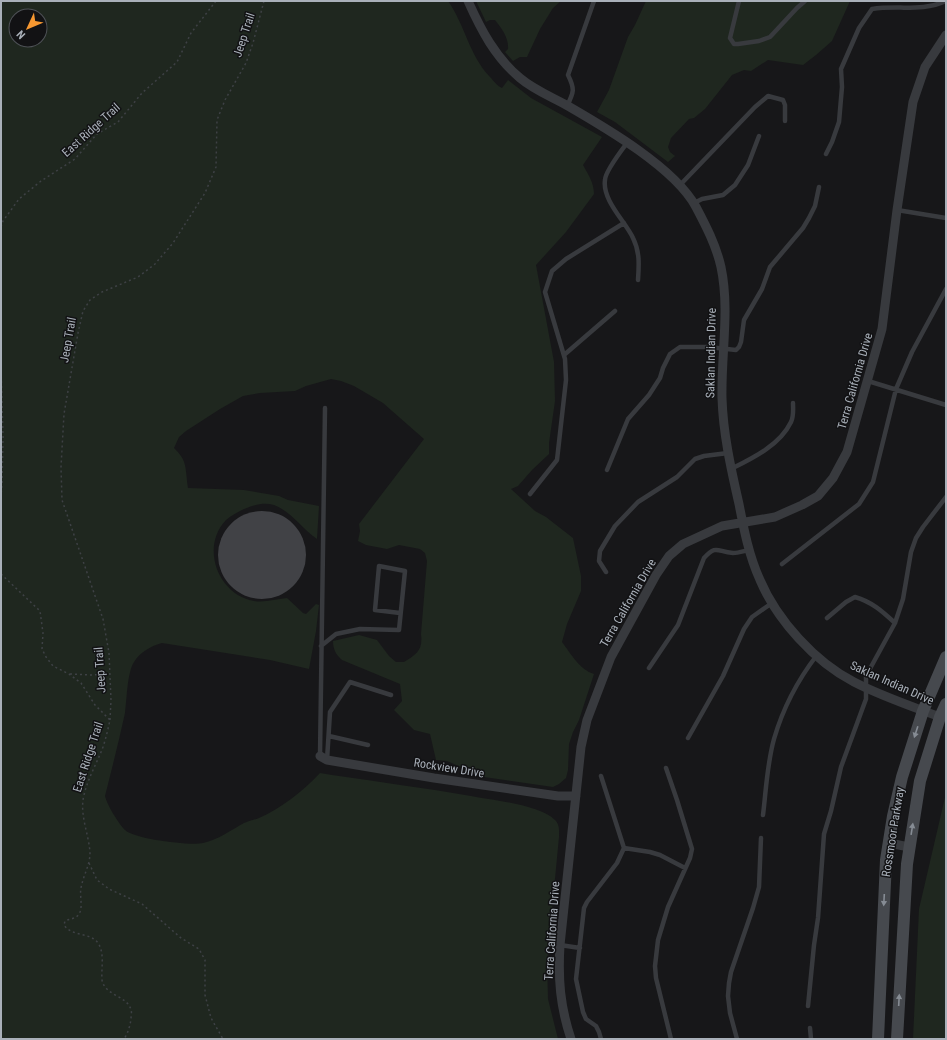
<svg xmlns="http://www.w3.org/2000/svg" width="947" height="1040" font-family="'Roboto Condensed',sans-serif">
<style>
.green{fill:#1f271f;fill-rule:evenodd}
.building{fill:#414246}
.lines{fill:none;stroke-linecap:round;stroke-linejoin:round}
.path{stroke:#3e4145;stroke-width:1.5;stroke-dasharray:2 3;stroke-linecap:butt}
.lane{stroke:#383a3e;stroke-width:4.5}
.street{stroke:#383a3e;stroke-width:9}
.secondary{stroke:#46494e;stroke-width:12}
.oneway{fill:#868c94}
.labels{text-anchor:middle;stroke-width:3;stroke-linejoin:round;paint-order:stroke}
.street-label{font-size:12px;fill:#a9b0b9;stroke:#121214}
</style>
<rect width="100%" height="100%" fill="#171719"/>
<path class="green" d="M1,1H448C465,25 469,55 490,77C494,81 497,86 502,88L508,80L531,98L602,137L583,165C588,174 594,183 594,194L566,232L536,265L554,362L555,401L549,443V454L532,470L518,486L511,489L535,511L546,517L573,538L581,576V591L567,624L562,642C571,654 580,670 594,674L579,720L573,732L569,744L568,770L566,778L559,784L553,787L484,777L447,761L436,760L430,734L414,730L394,710L402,701L400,684L342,660C336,655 333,649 333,641L359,635L377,640L389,656L396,662H404C417,654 423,650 421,634L427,561L425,553L420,549L399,545L387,549L366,545L358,541L360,531L359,524L424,439L383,403L354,386L341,381L331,379L306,386L295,391L260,393L243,396L220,409L186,431L179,437L174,448C188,461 185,469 188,488L244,490L279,496L288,500L319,506L317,539C301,528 292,512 274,505C264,502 253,505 244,509C238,512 232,515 226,520C200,547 218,595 254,601C265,603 275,599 287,598L303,613L306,614L316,604L319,605L316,631L309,669L270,660L162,643C151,646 140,652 134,662C127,673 127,699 125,713C119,741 112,768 105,796C107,805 119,824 125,830C134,839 190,846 203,843C218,840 231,830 244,823C249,821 254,820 259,818C282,808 303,791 320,773L332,775C379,782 425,788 471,796C492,800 540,805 555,820C560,825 559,831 559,837L547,962L548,999L558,1039H1ZM16,16H40V40H16Z
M476,1H561L553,8L540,29L527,57H520L513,61L505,52L508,49C509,38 502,29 495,20H490L486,22Z
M646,1H850L832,41L816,55L803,65L768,60L751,71L744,70L732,75L705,109L694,118L689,119L671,138L668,147L670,152L675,156L668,162L615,122L597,112L609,90L628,37L635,25Z
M946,793V1039H913L919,909Z"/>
<path class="building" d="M218 555a44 44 0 1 1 88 0a44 44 0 1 1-88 0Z"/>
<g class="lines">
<path class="path" d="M1,227L3,221L19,199L41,181L75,159L97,134L118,122L142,93L177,62L191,33L216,1
M1,366L3,437L2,484L1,496
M1,574L40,611L43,633L42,649L46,657L53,666L69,674L81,683L95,705L110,720C108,729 106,738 103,747C97,763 88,778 84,795C79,814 89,834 90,853C90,865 83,876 81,888C79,897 85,911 76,917C73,919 69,919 65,921L64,925C72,937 90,932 98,943C105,953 101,969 102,980C105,996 128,996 131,1010C132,1012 131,1016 131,1019C130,1026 128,1033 124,1039
M70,674L90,675L110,674
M110,720L111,700L109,653L103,619L62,500L61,467L64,414L78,333L83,311L90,300L102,292L138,277L155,264L173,243L205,193L216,167L217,120L225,100L246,63L253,43L264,1
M89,863L97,880L109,889L142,904L181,938L199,949L205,960V995L211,1018L223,1039"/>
<path class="lane" d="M739,1L730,38L734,44H738L759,41L770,37L797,8L805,1
M567,106C574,92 575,89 568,75L594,1
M627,143C621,151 605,172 605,180C602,200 625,221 633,238C640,252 639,265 638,280
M826,154L832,142L839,122L842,87L841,69L859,28L872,9C897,5 922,12 946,1
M680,185L755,107L768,96L783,100L785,105V121
M694,203L702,199L723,195L735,185L748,165L759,136
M897,210L946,218
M564,355L615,311
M868,381L946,405
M731,469C753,458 780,445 791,422C794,416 793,409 793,403
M607,470L628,419L649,395L660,378L663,368L670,354L680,347H708L736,350L739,347L741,342L744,320L762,289L770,267L803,228L809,218L815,206L819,187
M530,494L557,460L566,380L565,359L545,292L552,271L566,259L624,223
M782,564L859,504L873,482L896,389L912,352L946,289
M606,572L599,561L600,551L615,526L638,502L677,477L695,459L704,456L728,453
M827,618L846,602L855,597C872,602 882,611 895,623
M321,646L336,634L360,629L399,630L405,571L379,566L375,610L400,613
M649,668L678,625L704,558C717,544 717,552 733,553C738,553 744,551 749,550
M329,736L368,745
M688,738L723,676L744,629L752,617L772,603
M320,756L325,408
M327,760L330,712L350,682L391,695
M666,768L677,800L692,849L690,858L668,907L658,940L655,966L656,978L671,1039
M763,815C766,791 767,764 774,739C783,708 797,681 817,655
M624,848L650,852L660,855L685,868
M560,945L580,948
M808,1006L814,945L818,918L824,834L831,811L841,767L866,699V676L895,623L903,599L911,552L916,538L923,527L946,497
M810,1028L811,1039
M601,1039L599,1032L596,1026L586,1019L583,1012L576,979L584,908L587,902L617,863L624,848L601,776
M737,1039L730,1013L728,996L729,983L731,972L753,908L759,887L761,838"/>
<path class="street" d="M468,1C481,30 495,57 520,78C534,90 552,97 568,106C606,128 675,168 696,207C706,226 716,245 721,267C730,310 721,354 722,398C723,433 731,469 739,504C744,530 749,556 760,580C777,620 815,662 854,682C881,696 911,706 940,717
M320,756L327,760L434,778L558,796H576
M889,843L909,847
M571,1039C560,1006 558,979 560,945L581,747L587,720L611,657L656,575L669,556L683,544L722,526L775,517L802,505L818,496L833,478L847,452L882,329L897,210L913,102L925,67L946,35"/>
<path class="secondary" d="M878,1039L886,860L893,816L902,777L923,711L946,657
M897,1039L907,864L920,781L940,717L946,704"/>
</g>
<defs><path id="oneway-solid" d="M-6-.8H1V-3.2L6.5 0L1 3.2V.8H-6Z"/></defs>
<g class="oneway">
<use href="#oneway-solid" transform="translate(916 732) rotate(108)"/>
<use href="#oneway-solid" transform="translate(912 829) rotate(-81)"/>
<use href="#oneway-solid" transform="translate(884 900) rotate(93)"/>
<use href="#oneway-solid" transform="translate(899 1000) rotate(-87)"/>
</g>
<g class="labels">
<g class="street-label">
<text transform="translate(244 35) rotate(-72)" y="4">Jeep Trail</text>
<text transform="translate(91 130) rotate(-42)" y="4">East Ridge Trail</text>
<text transform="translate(68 340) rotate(-80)" y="4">Jeep Trail</text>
<text transform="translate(711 353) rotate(-89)" y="4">Saklan Indian Drive</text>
<text transform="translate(855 381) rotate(-74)" y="4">Terra California Drive</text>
<text transform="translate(628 603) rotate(-60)" y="4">Terra California Drive</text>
<text transform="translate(100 670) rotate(-94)" y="4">Jeep Trail</text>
<text transform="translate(892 683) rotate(24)" y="4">Saklan Indian Drive</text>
<text transform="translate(88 757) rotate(-72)" y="4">East Ridge Trail</text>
<text transform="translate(449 768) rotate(9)" y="4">Rockview Drive</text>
<text transform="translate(893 832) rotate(-81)" y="4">Rossmoor Parkway</text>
<text transform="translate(552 931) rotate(-86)" y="4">Terra California Drive</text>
</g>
</g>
<rect width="947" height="1040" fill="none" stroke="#a9b0b9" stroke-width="4"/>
<g transform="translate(28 28) rotate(226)"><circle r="19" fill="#121214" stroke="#4e5156"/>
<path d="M0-3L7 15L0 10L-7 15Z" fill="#f79831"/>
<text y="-6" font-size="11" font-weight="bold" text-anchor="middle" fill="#a9b0b9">N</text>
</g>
</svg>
